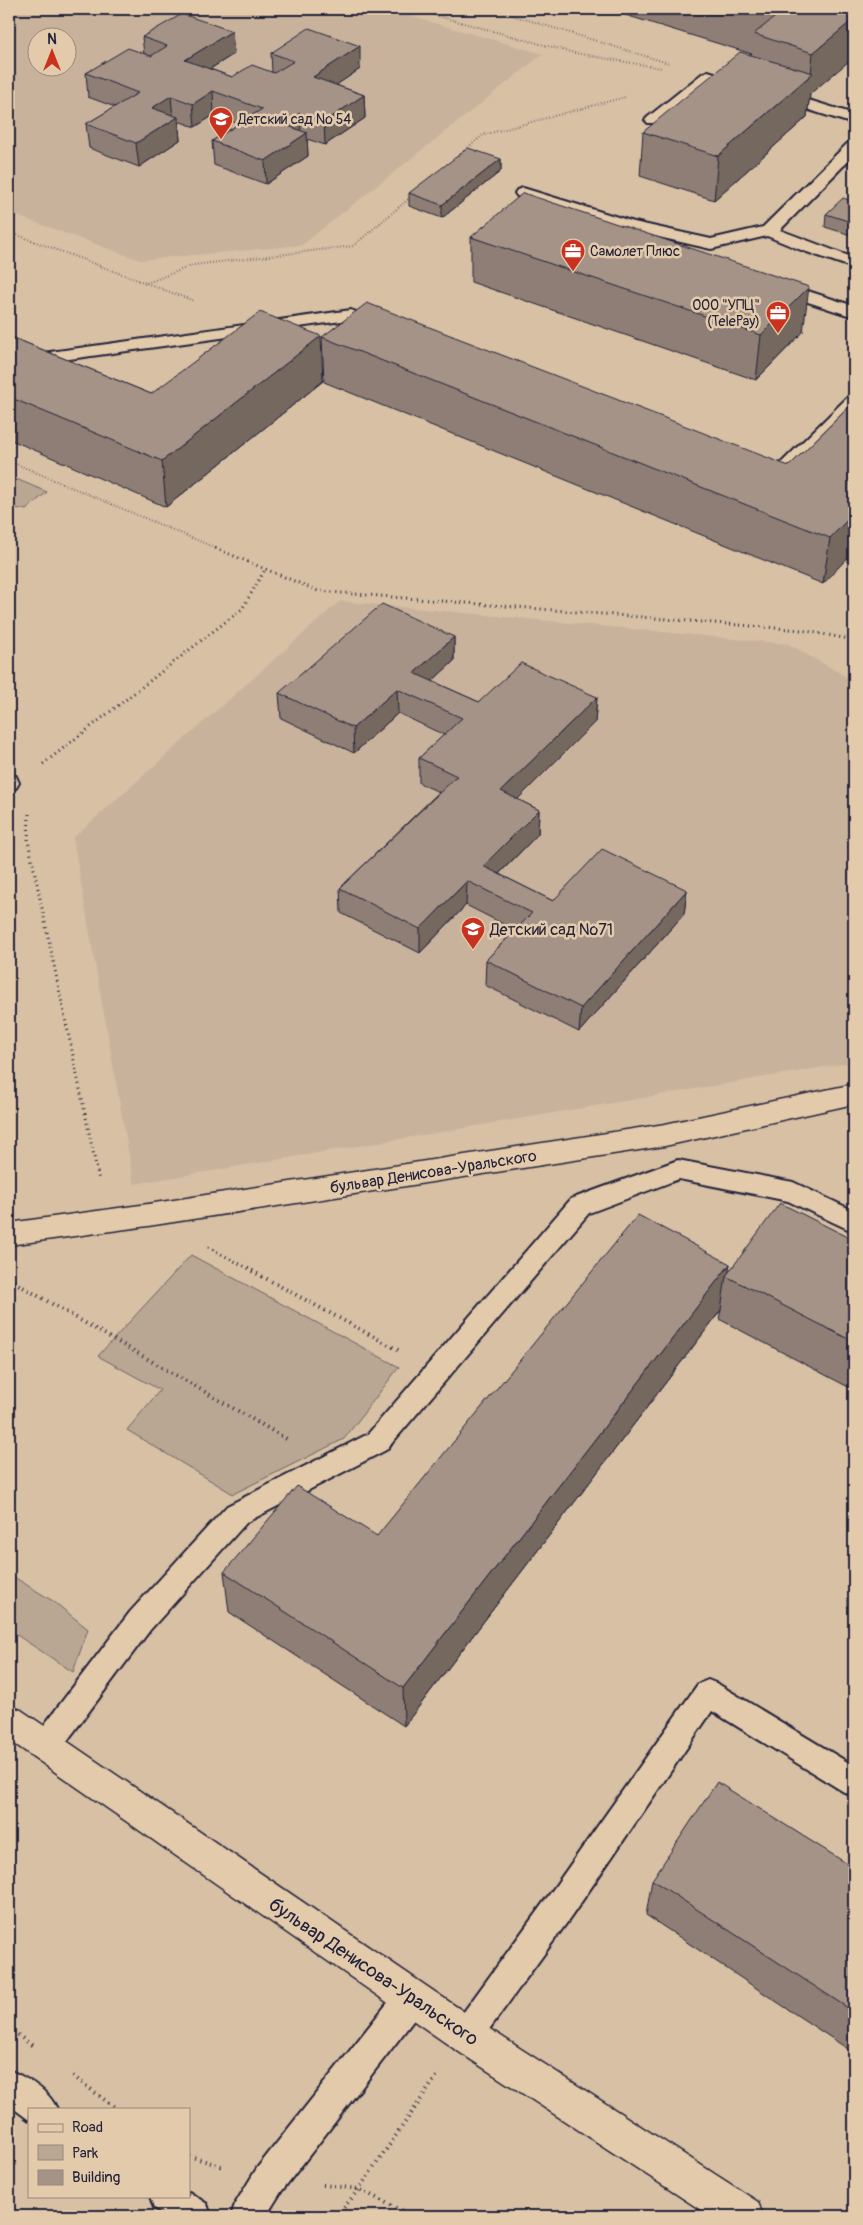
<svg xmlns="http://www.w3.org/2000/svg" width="863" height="2225" font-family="Pangolin,sans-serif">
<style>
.built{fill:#c8b29b;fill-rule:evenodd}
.green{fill:#b9a693;stroke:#6e6467}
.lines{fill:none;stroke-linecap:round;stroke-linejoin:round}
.service-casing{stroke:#22223b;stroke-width:4}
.pedestrian-casing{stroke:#22223b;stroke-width:3}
.tertiary-casing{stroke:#22223b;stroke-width:3}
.path-far2{stroke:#22223b;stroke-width:2;stroke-dasharray:0.5 2.5;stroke-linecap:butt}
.path-far1{stroke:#22223b;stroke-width:3;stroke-dasharray:1 4;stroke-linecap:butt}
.path{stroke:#22223b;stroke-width:4;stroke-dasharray:1 4.5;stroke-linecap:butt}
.service{fill:#e3caab;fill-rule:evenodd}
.pedestrian{fill:#e3caab;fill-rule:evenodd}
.tertiary{fill:#e3caab;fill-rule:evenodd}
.wall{fill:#8e7e74;stroke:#22223b}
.shaded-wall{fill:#74675e;stroke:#22223b}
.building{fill:#a59387;stroke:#22223b}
.labels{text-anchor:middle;stroke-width:5;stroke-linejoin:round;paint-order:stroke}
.far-poi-label{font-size:14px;fill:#22223b;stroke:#e3caab;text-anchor:start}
.poi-label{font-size:16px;fill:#22223b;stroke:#e3caab;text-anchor:start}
.street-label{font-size:16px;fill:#22223b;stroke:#e3caab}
.near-street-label{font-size:19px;fill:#22223b;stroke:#e3caab}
</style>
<rect width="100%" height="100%" fill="#d7c0a4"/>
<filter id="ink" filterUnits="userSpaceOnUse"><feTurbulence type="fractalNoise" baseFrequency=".02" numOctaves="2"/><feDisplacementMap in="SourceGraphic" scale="10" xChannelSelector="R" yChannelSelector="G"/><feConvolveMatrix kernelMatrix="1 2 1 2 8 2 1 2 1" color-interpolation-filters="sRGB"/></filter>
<g filter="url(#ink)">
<path class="built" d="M9,9H384L543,54L302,245L140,260L9,213ZM38,38H68V68H38Z
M340,601L788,644L854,681V1062L134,1184L73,838Z"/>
<path class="green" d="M9,476L47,492L26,510L9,507Z
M191,1255L399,1367L344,1439L233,1494L127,1430L160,1390L98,1356Z
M9,1574L53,1601L88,1629L73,1672L9,1630Z"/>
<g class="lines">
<defs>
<path id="service" d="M708,71L747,83L750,86L747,89L742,91L710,81L658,123H648L645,120L648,117L703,73Z
M779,91L854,114V124L774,99L771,96L774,93Z
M854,141V155L780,230L854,258V268L801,250L767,236L711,249L624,229L517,196L515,193L517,190L523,188L634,222L711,239L763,227L848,143Z
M777,281L854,306V317L771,290L769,286L771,282Z
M351,310L386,323L389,327L386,331H374L349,320L41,363L9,351V340L43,353Z
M854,396V411L780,485C771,487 760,485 755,478L757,474H770L848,397Z
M9,774L16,776L19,783L16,788L9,790Z
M678,1160L793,1182L854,1211V1232L788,1201L679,1179L589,1213L386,1450L247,1522L150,1630L55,1757L45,1761L35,1757L30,1747L35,1737L130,1612L227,1506L368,1434L571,1199Z
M708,1680L718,1684L854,1766V1796L844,1792L712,1711L571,1917L477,2046L466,2051L455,2046L450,2035L455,2024L549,1895L698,1684Z
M412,1981L423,1986L428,1997L423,2008L281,2192L266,2216H231L235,2204L257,2168L401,1986Z
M9,2070C27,2078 49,2090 57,2109H29V2120L9,2105Z
M189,2192L207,2204L211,2216H167L154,2208L150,2196H189Z"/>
<path id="pedestrian" d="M854,1084V1104L665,1146L148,1226L9,1245V1223L148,1204L665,1124Z"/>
<path id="tertiary" d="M9,1706L21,1710L479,2022L758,2202L763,2216H710L453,2048L9,1740Z"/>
</defs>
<use href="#service" class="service-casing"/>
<use href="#pedestrian" class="pedestrian-casing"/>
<use href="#tertiary" class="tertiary-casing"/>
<path class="path-far2" d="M412,9L574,53L661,68
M492,9L668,63
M459,155L483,135L625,97
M9,232L194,301
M144,284L194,265L353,246L411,197
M9,461L218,549"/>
<path class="path-far1" d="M215,548L318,591L801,630L854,640
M43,764L242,609L266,568
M29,814L28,841L99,1180
M208,1247L255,1272"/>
<path class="path" d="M252,1271L400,1351
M9,1279L290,1441
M9,2028L34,2047
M73,2076L117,2109
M189,2156L224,2167
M323,2185L359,2189L412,2216
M337,2216L359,2189L437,2076"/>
<use href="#service" class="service"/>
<use href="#pedestrian" class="pedestrian"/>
<use href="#tertiary" class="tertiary"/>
</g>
<path class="wall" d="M606,9H852L810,94L807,117L714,200L640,176L643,132L751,55L752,54Z
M142,37L234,54L210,69L232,77L272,72L271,53L360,69L336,85L364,95L365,118L325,145L307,139L308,156L266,184L214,165L212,141L239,124L214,115L195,127L178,121L180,140L139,167L89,148L86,124L115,107L88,97L86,73L144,54Z
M501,159V171L442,218L409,206V193Z
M854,202V236L825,227L826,214Z
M471,237L803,332L756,380L471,282Z
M9,336L151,394L323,381L166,507L9,439Z
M322,337L789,466L854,402L823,584L324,382Z
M454,637V661L432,681L479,702L597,697L595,722L517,799L539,810L538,834L499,874L553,901L687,890L684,914L579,1032L485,985L486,960L515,930L466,905L420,953L341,913L340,888L439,792L419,783V758L444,735L398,713L354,753L281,718L279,693Z
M854,1240V1390L719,1319L721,1310L404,1726L229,1612L224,1572L377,1536L730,1264L728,1273Z
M854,1868V2053L646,1915L652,1880Z"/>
<path class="shaded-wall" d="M854,19V57L810,94L807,117L714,200L718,156L811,75L813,53Z
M232,31L234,54L187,83L185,60Z
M360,46V69L314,100L313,77Z
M213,91L214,115L195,127L193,104Z
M364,95L365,118L325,145L324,122Z
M171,96L173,119L152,108Z
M300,113L301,136L283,124Z
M178,117L180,140L139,167L136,143Z
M307,133L308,156L266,184L265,161Z
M501,159V171L442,218V205Z
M809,287L803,332L756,380L761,335Z
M321,336L323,381L166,507L162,461Z
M854,513V551L823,584L830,538Z
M454,637V661L415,697L414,673Z
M397,689L398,713L354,753L353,728Z
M597,697L595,722L501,816V791Z
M539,810L538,834L484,889L483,866Z
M467,881L466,905L420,953V929Z
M687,890L684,914L579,1032L581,1008Z
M730,1264L728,1277L726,1276L721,1310L404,1726L403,1688Z"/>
<path class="building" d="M748,9H854V19L813,53L754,34L775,17Z
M182,14L232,31L185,60L232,77L252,65L274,73L294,61L271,53L309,28L360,46L313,77L364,95L324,122L300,113L283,124L307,133L265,161L212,141L262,109L213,91L193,104L171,96L152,108L178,117L136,143L86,124L138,93L86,73L128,48L151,56L167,46L142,37Z
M740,52L813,73L718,156L643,132Z
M468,148L501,159L442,205L409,193Z
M523,193L809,287L761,335L471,237Z
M843,198L854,202V223L826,214Z
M367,303L789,466L854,402V513L830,538L322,337Z
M260,312L321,336L162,461L9,397V336L151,394Z
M382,604L454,637L414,673L479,702L521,663L597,697L501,791L539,810L483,866L553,901L602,849L687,890L581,1008L486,960L532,913L467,881L420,929L340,888L457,776L419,758L462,718L397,689L353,728L279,693Z
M780,1203L854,1240V1342L726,1276Z
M638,1215L730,1264L403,1688L224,1572L297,1486L377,1536Z
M717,1782L854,1868V2012L652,1880Z"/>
</g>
<defs>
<symbol id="school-pin" viewBox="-11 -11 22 30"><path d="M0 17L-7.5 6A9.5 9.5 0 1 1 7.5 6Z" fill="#c8321e" stroke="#e3caab"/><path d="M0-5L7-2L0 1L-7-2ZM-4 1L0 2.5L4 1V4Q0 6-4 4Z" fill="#fff"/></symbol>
<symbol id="office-pin" viewBox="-11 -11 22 30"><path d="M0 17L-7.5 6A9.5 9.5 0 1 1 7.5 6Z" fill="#c8321e" stroke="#e3caab"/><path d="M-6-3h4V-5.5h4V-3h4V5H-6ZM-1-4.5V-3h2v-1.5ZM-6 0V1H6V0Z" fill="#fff"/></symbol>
</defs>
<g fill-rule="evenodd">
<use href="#school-pin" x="207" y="105" width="28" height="38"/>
<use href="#office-pin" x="559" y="237" width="28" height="38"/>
<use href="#office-pin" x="764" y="299" width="28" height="38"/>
<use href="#school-pin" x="459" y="915" width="28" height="38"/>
</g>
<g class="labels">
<g class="far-poi-label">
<text x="238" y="124">Детский сад № 54</text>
<text x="590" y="256">Самолет Плюс</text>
<text x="760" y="310" text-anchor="end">ООО "УПЦ"<tspan x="760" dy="16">(TelePay)</tspan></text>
</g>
<g class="poi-label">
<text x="490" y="935">Детский сад №71</text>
</g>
<g class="street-label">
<text transform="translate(433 1171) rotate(-9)" y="6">бульвар Денисова-Уральского</text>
</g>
<g class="near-street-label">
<text transform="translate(374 1971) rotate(34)" y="7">бульвар Денисова-Уральского</text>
</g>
</g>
<rect width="863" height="2225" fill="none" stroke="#e3caab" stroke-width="30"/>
<rect x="15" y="15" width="833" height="2195" fill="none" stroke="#22223b" stroke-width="2" filter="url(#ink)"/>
<rect x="28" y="2108" width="162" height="90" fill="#e3caab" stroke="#96877e"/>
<rect x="38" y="2124" width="25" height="8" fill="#e3caab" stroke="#96877e"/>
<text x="72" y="2132" font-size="15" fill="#22223b">Road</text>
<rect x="38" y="2145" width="25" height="15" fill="#b9a693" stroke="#96877e"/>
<text x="72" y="2158" font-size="15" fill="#22223b">Park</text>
<rect x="38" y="2170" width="25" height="15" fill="#a59387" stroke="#96877e"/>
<text x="72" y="2182" font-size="15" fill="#22223b">Building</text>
<g transform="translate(52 52)"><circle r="24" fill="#e3caab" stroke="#96877e"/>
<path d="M0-4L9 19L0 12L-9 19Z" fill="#c8321e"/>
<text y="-8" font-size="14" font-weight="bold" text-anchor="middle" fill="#22223b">N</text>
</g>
</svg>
